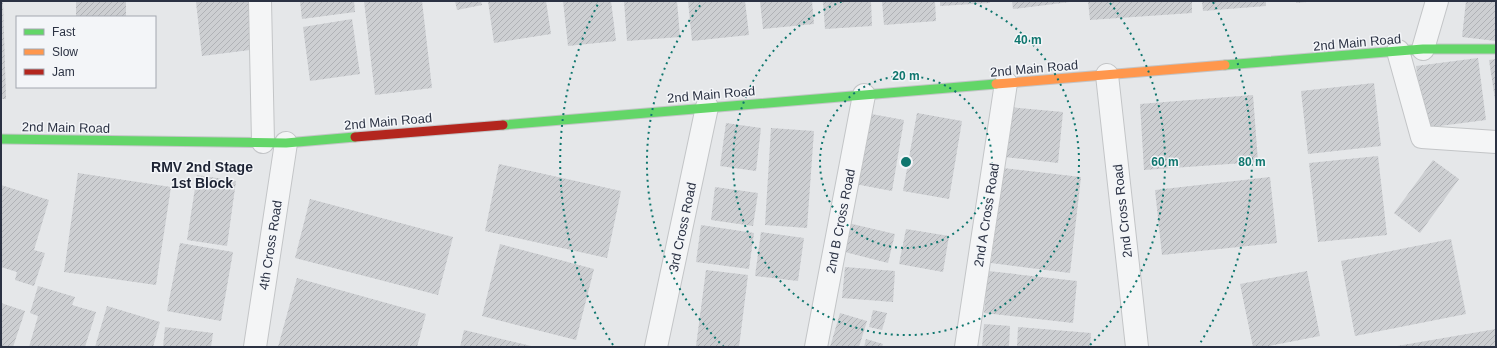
<svg xmlns="http://www.w3.org/2000/svg" width="1497" height="348" font-family="Arial,sans-serif">
<style>
.building{fill:url(#building-hatch)}
.lines{fill:none;stroke-linecap:round;stroke-linejoin:round}
.street-casing{stroke:#c3c5c7;stroke-width:24}
.fast-casing{stroke:#c3c5c7;stroke-width:11}
.slow-casing{stroke:#c3c5c7;stroke-width:11}
.jam-casing{stroke:#c3c5c7;stroke-width:11}
.street{stroke:#f4f5f6;stroke-width:22}
.fast{stroke:#63d668;stroke-width:9}
.slow{stroke:#ff974d;stroke-width:9}
.jam{stroke:#b3261e;stroke-width:9}
.ring{fill:none;stroke:#0f766e;stroke-width:2;stroke-dasharray:2 4}
.labels{text-anchor:middle;stroke-width:3;stroke-linejoin:round;paint-order:stroke}
.street-label{font-size:13px;fill:#2b3243;stroke:#f3f5f8}
.neighbourhood-label{font-size:14px;font-weight:bold;fill:#1d2334;stroke:#f3f5f8}
.centre{fill:#0f766e;stroke:#f3f5f8;stroke-width:2}
.ring-label{font-size:12px;text-anchor:middle;font-weight:bold;fill:#0f766e;stroke:#f3f5f8;stroke-width:3;stroke-linejoin:round;paint-order:stroke}
</style>
<defs>
<pattern id="building-hatch" width="6" height="6" patternUnits="userSpaceOnUse"><rect width="6" height="6" fill="#cdcfd2"/><path d="M-1 1l2-2M0 6l6-6M5 7l2-2" fill="none" stroke="#b0b2b6"/></pattern>
</defs>
<rect width="100%" height="100%" fill="#e5e7e9"/>
<path class="building" d="M1,1H3L6,99H1Z
M76,1H126V17H76Z
M203,1H252L257,49L202,56L196,2Z
M300,1H354L355,12L302,19Z
M364,1H422L432,88L375,95Z
M455,1H481L482,5L457,10Z
M488,1H546L551,34L494,43Z
M563,1H611L616,41L568,46Z
M624,1H677L680,37L627,41Z
M688,1H745L749,35L692,41Z
M760,1H812L814,24L763,29Z
M823,1H871L872,26L825,29Z
M882,1H935L936,21L884,25Z
M940,1H990V3L940,6Z
M1012,1H1070V2L1013,9Z
M1088,1H1192V13L1090,20Z
M1202,1H1266V6L1203,11Z
M1296,1H1307V2L1296,3Z
M1466,1H1496V41L1462,37Z
M352,19L360,74L310,81L303,27Z
M1478,58L1486,120L1424,128L1416,66Z
M1496,59V99H1495L1489,60Z
M1374,83L1381,146L1308,154L1301,91Z
M1253,95L1258,162L1144,170L1140,104Z
M1009,107L1063,112L1058,163L1004,157Z
M866,113L904,120L892,191L855,184Z
M917,113L962,121L949,199L903,191Z
M726,123L761,128L756,171L720,166Z
M771,128L814,131L807,228L765,225Z
M1378,156L1387,235L1318,242L1309,163Z
M1433,160L1459,179L1420,233L1394,213Z
M499,164L621,191L607,258L485,231Z
M1003,168L1081,177L1070,273L991,263Z
M78,173L171,187L156,285L64,272Z
M197,175L236,181L227,246L187,240Z
M1270,177L1277,243L1162,255L1155,190Z
M1,185L49,200L34,250L45,253L34,286L15,280L17,272L1,267Z
M715,187L758,193L753,226L711,220Z
M310,199L453,237L438,295L295,258Z
M848,223L895,234L888,263L841,251Z
M701,225L754,233L749,269L696,262Z
M906,229L949,236L943,272L899,264Z
M761,232L804,238L798,281L755,276Z
M1451,239L1466,314L1355,336L1341,261Z
M180,243L233,252L221,321L167,311Z
M500,244L594,269L576,340L482,316Z
M845,267L895,271L893,302L842,298Z
M706,270L748,275L739,347H706L696,346Z
M988,271L1077,281L1073,323L984,313Z
M1307,271L1320,336L1264,347H1253L1240,284Z
M297,278L426,314L417,347H278Z
M38,286L75,297L72,305L96,312L85,347H29L38,316L30,313Z
M1,303L25,311L13,347H1Z
M107,306L160,322L153,347H95Z
M873,310L887,313L882,330L869,327Z
M840,313L867,321L859,347H830Z
M984,324L1010,326L1009,347H982Z
M165,327L213,333L211,347H163Z
M1018,327L1091,333L1090,347H1017Z
M1496,329V347H1397V346Z
M464,330L531,346V347H460Z
M866,339L883,344L882,347H864Z"/>
<g class="lines">
<defs>
<path id="street" d="M260,1L263,142
M1423,49L1437,1
M1398,51L1422,137L1496,142
M1107,75L1137,347
M255,347L286,143
M656,347L707,107
M816,347L864,95
M966,347L1006,83"/>
<path id="fast" d="M1225,65L1423,49H1496
M503,125L996,84
M1,139L286,143L355,137"/>
<path id="slow" d="M996,84L1225,65"/>
<path id="jam" d="M355,137L503,125"/>
</defs>
<use href="#street" class="street-casing"/>
<use href="#fast" class="fast-casing"/>
<use href="#slow" class="slow-casing"/>
<use href="#jam" class="jam-casing"/>
<use href="#street" class="street"/>
<use href="#fast" class="fast"/>
<use href="#slow" class="slow"/>
<use href="#jam" class="jam"/>
</g>
<g class="ring">
<circle cx="906" cy="162" r="86"/>
<path d="M969 1A173 173 0 1 1 843 1"/>
<path d="M724 347A259 259 0 0 1 702 3M1110 3A259 259 0 0 1 1088 347"/>
<path d="M613 345A346 346 0 0 1 599 2M1213 2A346 346 0 0 1 1199 345"/>
</g>
<g class="labels">
<g class="street-label">
<text transform="translate(1357 42) rotate(-5)" y="5">2nd Main Road</text>
<text transform="translate(1034 68) rotate(-5)" y="5">2nd Main Road</text>
<text transform="translate(711 94) rotate(-5)" y="5">2nd Main Road</text>
<text transform="translate(388 121) rotate(-5)" y="5">2nd Main Road</text>
<text transform="translate(66 127) rotate(1)" y="5">2nd Main Road</text>
<text transform="translate(1122 211) rotate(-96)" y="5">2nd Cross Road</text>
<text transform="translate(986 215) rotate(-81)" y="5">2nd A Cross Road</text>
<text transform="translate(840 221) rotate(-79)" y="5">2nd B Cross Road</text>
<text transform="translate(682 227) rotate(-78)" y="5">3rd Cross Road</text>
<text transform="translate(270 245) rotate(-81)" y="5">4th Cross Road</text>
</g>
<g class="neighbourhood-label">
<text x="202" y="172">RMV 2nd Stage<tspan x="202" dy="16">1st Block</tspan></text>
</g>
</g>
<circle cx="906" cy="162" r="6" class="centre"/>
<g class="ring-label">
<text x="1028" y="44">40 m</text>
<text x="906" y="80">20 m</text>
<text x="1165" y="166">60 m</text>
<text x="1252" y="166">80 m</text>
</g>
<rect width="1497" height="348" fill="none" stroke="#2b3243" stroke-width="4"/>
<rect x="16" y="16" width="140" height="72" fill="#f3f5f8" stroke="#a3a7b0"/>
<rect x="24" y="29" width="20" height="6" fill="#63d668" stroke="#a3a7b0"/>
<text x="52" y="36" font-size="12" fill="#2b3243">Fast</text>
<rect x="24" y="49" width="20" height="6" fill="#ff974d" stroke="#a3a7b0"/>
<text x="52" y="56" font-size="12" fill="#2b3243">Slow</text>
<rect x="24" y="69" width="20" height="6" fill="#b3261e" stroke="#a3a7b0"/>
<text x="52" y="76" font-size="12" fill="#2b3243">Jam</text>
</svg>
